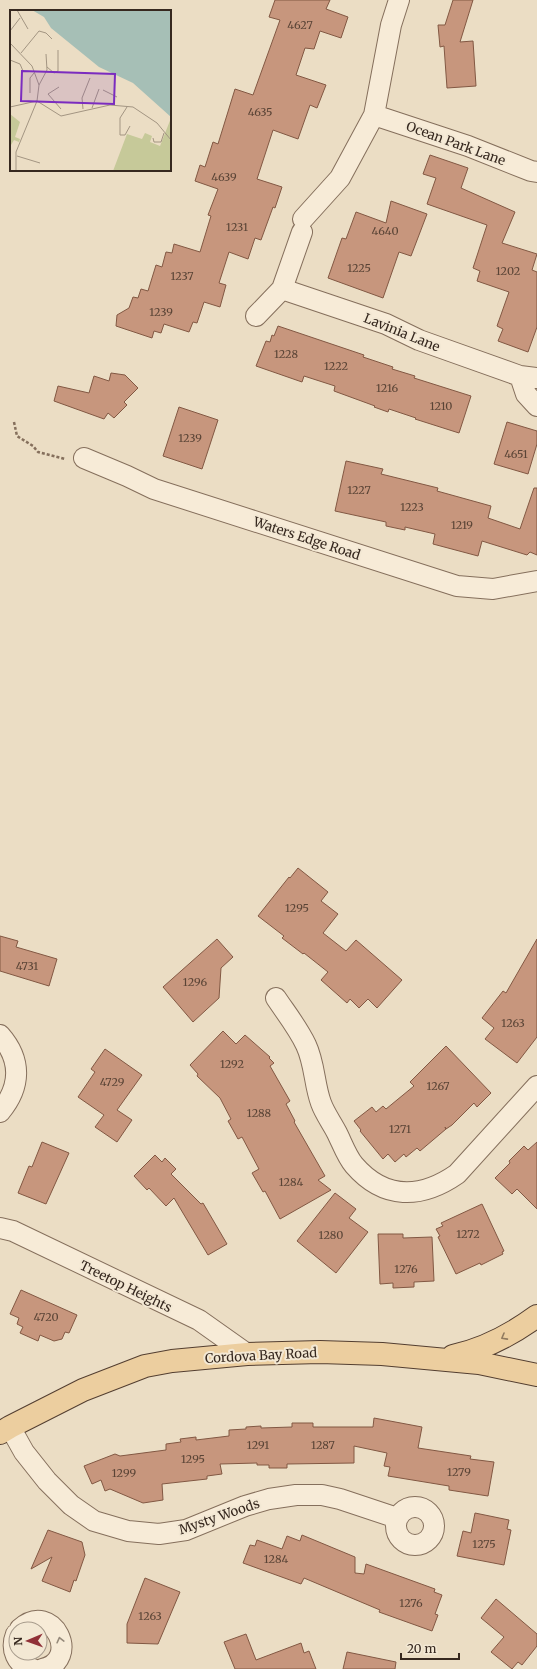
<svg xmlns="http://www.w3.org/2000/svg" width="537" height="1669" font-family="Merriweather,serif">
<style>
.building{fill:#c7967d;stroke:#825843}
.lines{fill:none;stroke-linecap:round;stroke-linejoin:round}
.minor-casing{stroke:#856f5c;stroke-width:22}
.major-casing{stroke:#533e30;stroke-width:24}
.path{stroke:#856f5c;stroke-width:2.5;stroke-dasharray:3 2;stroke-linecap:butt}
.minor{stroke:#f7ebd7;stroke-width:20}
.major{stroke:#ecce9f;stroke-width:22}
.oneway{stroke:#917b5f}
.oneway2{stroke:#968a7b}
.labels{text-anchor:middle;stroke-width:4;stroke-linejoin:round;paint-order:stroke}
.number-label{font-size:11px;fill:#5a4436}
.street-label{font-size:13px;fill:#36281f;stroke:#f3e8d4}
.inset-road{fill:none;stroke:#a39582;stroke-width:1}
.view{fill:#7b2cbf;fill-opacity:0.15;stroke:#7b2cbf;stroke-width:2}
.inset-edge{fill:none;stroke:#36281f;stroke-width:2}
</style>
<rect width="100%" height="100%" fill="#ebddc4"/>
<path class="building" d="M275,0H330L326,9L348,17L341,38L320,31L314,49L305,48L296,75L326,85L317,108L310,105L298,139L273,130L257,179L282,187L275,208L273,207L261,240L255,238L248,259L229,252L219,283L226,285L220,307L204,302L197,323L193,322L189,332L164,324L161,333L154,331L152,338L116,326L117,315L129,308L133,297L138,298L141,289L148,291L156,265L162,267L166,252L172,253L174,244L200,252L211,216L208,215L218,189L195,181L200,165L205,167L213,142L218,144L235,89L253,95L280,20L269,17Z
M453,0H473L460,42L473,41L476,86L447,88L444,46L440,47L438,25H445Z
M430,155L468,168L461,188L515,212L502,243L537,254L532,270L537,272V327L528,352L498,341L503,329L497,326L509,292L477,281L480,271L473,268L487,225L427,204L436,178L423,174Z
M391,201L427,214L411,256L399,252L383,298L328,278L342,238L346,239L356,212L386,223Z
M278,326L364,355L363,357L393,367L392,369L415,376L414,378L471,396L459,433L415,419L416,418L389,409L388,412L374,407L375,406L334,391L335,386L304,376L302,382L256,366L266,341L270,342L272,335L274,336Z
M111,373L125,375L138,388L124,402L127,405L114,418L108,413L104,419L54,401L58,386L89,393L94,376L109,381Z
M179,407L218,420L202,469L163,456Z
M507,422L537,431V444L528,474L494,464Z
M346,461L383,469L381,474L438,488L437,491L491,506L488,518L520,529L534,488H537V555L530,552L527,555L482,541L478,556L433,544L435,534L405,527V530L386,526V522L335,511Z
M298,868L328,892L321,901L338,914L323,933L346,951L356,940L402,980L377,1008L368,999L359,1008L350,999L347,1003L321,980L328,972L304,953L303,954L282,938L284,936L258,916L289,877L290,878Z
M0,936L18,941L16,947L57,959L49,986L0,971Z
M217,939L233,957L221,968L219,998L193,1022L163,987Z
M537,939V1037L517,1063L485,1039L494,1028L482,1018L503,991L506,993Z
M223,1031L236,1044L245,1035L270,1057L269,1058L274,1063L270,1066L290,1101L286,1104L295,1121L294,1122L325,1176L318,1180L331,1190L280,1219L265,1191L263,1192L252,1173L259,1169L242,1137L238,1139L228,1121L231,1119L220,1098L197,1076L198,1074L190,1065Z
M446,1046L491,1093L477,1107L474,1103L452,1125L446,1129L445,1127L446,1129L420,1151L417,1148L406,1157L404,1154L395,1162L388,1154L383,1159L360,1131L361,1130L354,1121L372,1107L376,1112L383,1106L386,1109L414,1086L410,1082Z
M105,1049L142,1075L117,1110L132,1120L117,1142L95,1127L104,1115L78,1097L95,1072L91,1069Z
M42,1142L69,1153L46,1204L18,1193L29,1166L32,1167Z
M537,1142V1209L517,1189L512,1194L495,1178L510,1163L509,1161L524,1146L528,1150Z
M155,1155L162,1162L165,1158L176,1169L171,1174L201,1204L203,1203L227,1244L208,1255L174,1198L166,1206L149,1188L147,1190L134,1176Z
M335,1193L356,1209L349,1218L368,1232L336,1273L297,1241Z
M482,1204L504,1251L502,1252L503,1254L481,1265L480,1263L456,1274L438,1237L440,1236L436,1229L443,1226L441,1223Z
M378,1234H403V1238L432,1237L434,1281L414,1282V1287L393,1288V1283L380,1284Z
M21,1290L77,1315L69,1333L65,1332L62,1339L54,1341L40,1335L38,1341L20,1333L23,1327L17,1324L19,1318L10,1314Z
M374,1418L422,1427L418,1448L471,1456L470,1459L494,1462L488,1496L449,1490V1486L388,1476L390,1467L384,1466L387,1453L354,1446V1463L287,1464V1468H269V1465H257V1463L220,1464L222,1474L207,1476V1479L162,1484L163,1500L143,1503L110,1489L105,1491L101,1480L92,1484L84,1466L115,1454L120,1456L166,1450V1444L181,1442L180,1439L196,1437V1440L229,1436V1430L246,1429V1427L261,1426V1428L292,1427V1423H313V1427H373Z
M475,1513L509,1520L507,1529L511,1530L504,1565L457,1556L463,1531L471,1533Z
M48,1530L82,1542L85,1555L76,1581L74,1580L70,1592L42,1581L52,1557L31,1569Z
M302,1535L355,1557V1573L364,1574L366,1564L435,1589L434,1592L442,1595L435,1614L438,1615L432,1631L379,1612L380,1610L304,1578L301,1584L243,1563L250,1545L255,1546L257,1540L282,1549L287,1536L300,1541Z
M145,1578L180,1592L158,1644L127,1643V1624Z
M496,1599L537,1634V1646L522,1665L518,1662L512,1669L491,1652L504,1637L481,1618Z
M246,1634L256,1660L301,1643L304,1653L309,1651L316,1669H235L224,1642Z
M347,1652L396,1662L395,1669H343Z"/>
<g class="lines">
<defs>
<path id="minor" d="M374,115L468,146L531,171L537,172
M303,219L340,178L374,115L391,25L399,0
M282,289L386,324L419,340L520,376L537,378
M256,316L282,289L302,232
M520,376L526,394L537,406
M84,458L127,476L154,489L457,586L493,589L537,581
M276,998C286,1013 298,1028 306,1045C315,1064 314,1084 321,1103C325,1114 332,1123 337,1133C342,1143 347,1157 354,1165C384,1200 421,1199 457,1174L537,1086
M0,1035C22,1060 21,1087 0,1112
M0,1228L13,1231L199,1320L247,1354
M10,1427L24,1452L47,1481L71,1505L94,1521L128,1531L159,1534L186,1530L245,1506L269,1499L296,1495H322L340,1499L397,1518
M396 1526a19 19 0 1 1 38 0a19 19 0 1 1-38 0Z
M20,1629C53,1599 82,1661 42,1669
M16,1634C10,1649 16,1665 33,1669"/>
<path id="major" d="M453,1356C485,1349 511,1335 537,1316
M0,1433L10,1427L83,1390L145,1366L172,1361L247,1354L320,1352L382,1354L479,1363L537,1375"/>
</defs>
<use href="#minor" class="minor-casing"/>
<use href="#major" class="major-casing"/>
<path class="path" d="M14,422L17,436L33,446L38,452L65,459"/>
<use href="#minor" class="minor"/>
<use href="#major" class="major"/>
</g>
<defs><path id="oneway-chevron" d="M-2-3.5L2.5 0L-2 3.5" fill="none" stroke-width="1.6" stroke-linecap="round" stroke-linejoin="round"/></defs>
<use class="oneway" href="#oneway-chevron" transform="translate(504 1337) rotate(151)"/>
<use class="oneway2" href="#oneway-chevron" transform="translate(60 1640) rotate(-104)"/>
<g class="labels">
<g class="number-label">
<text x="300" y="29">4627</text>
<text x="260" y="116">4635</text>
<text x="224" y="181">4639</text>
<text x="237" y="231">1231</text>
<text x="385" y="235">4640</text>
<text x="359" y="272">1225</text>
<text x="508" y="275">1202</text>
<text x="182" y="280">1237</text>
<text x="161" y="316">1239</text>
<text x="286" y="358">1228</text>
<text x="336" y="370">1222</text>
<text x="387" y="392">1216</text>
<text x="441" y="410">1210</text>
<text x="190" y="442">1239</text>
<text x="516" y="458">4651</text>
<text x="359" y="494">1227</text>
<text x="412" y="511">1223</text>
<text x="462" y="529">1219</text>
<text x="297" y="912">1295</text>
<text x="27" y="970">4731</text>
<text x="195" y="986">1296</text>
<text x="513" y="1027">1263</text>
<text x="232" y="1068">1292</text>
<text x="112" y="1086">4729</text>
<text x="438" y="1090">1267</text>
<text x="259" y="1117">1288</text>
<text x="400" y="1133">1271</text>
<text x="291" y="1186">1284</text>
<text x="468" y="1238">1272</text>
<text x="331" y="1239">1280</text>
<text x="406" y="1273">1276</text>
<text x="46" y="1321">4720</text>
<text x="258" y="1449">1291</text>
<text x="323" y="1449">1287</text>
<text x="193" y="1463">1295</text>
<text x="459" y="1476">1279</text>
<text x="124" y="1477">1299</text>
<text x="484" y="1548">1275</text>
<text x="276" y="1563">1284</text>
<text x="411" y="1607">1276</text>
<text x="150" y="1620">1263</text>
</g>
<g class="street-label">
<text transform="translate(456 143) rotate(20)" y="5">Ocean Park Lane</text>
<text transform="translate(402 332) rotate(22)" y="5">Lavinia Lane</text>
<text transform="translate(307 538) rotate(18)" y="5">Waters Edge Road</text>
<text transform="translate(126 1286) rotate(26)" y="5">Treetop Heights</text>
<text transform="translate(261 1355) rotate(-3)" y="5">Cordova Bay Road</text>
<text transform="translate(219 1516) rotate(-19)" y="5">Mysty Woods</text>
</g>
</g>
<g transform="translate(10 10)">
<rect width="161" height="161" fill="#ebddc4"/>
<path d="M0,104L10,112L5,127L10,129L9,132L4,130L1,135ZM161,108V161H103L117,124L132,129L135,123L142,126L140,132L150,136Z" fill="#c6c999"/>
<path d="M22,0H161V107L123,73L89,57L41,18L34,7Z" fill="#a6bfb6"/>
<path class="inset-road" d="M7,0L18,19M0,21L10,8M0,33L22,56L29,75L27,91L6,142V161M11,43L29,21L36,23L42,29M0,50L10,54L13,61M37,57L44,63L48,61V40M29,75L37,60L36,44M49,77L38,84L51,99M93,80L107,87M20,83V68L24,63M27,91L51,106L100,95L123,97L147,113L161,130M0,97L27,91M117,97L110,108V125H115L120,116M82,98L89,79M73,99L72,88L80,68M143,128L144,132H151L154,123M7,146L30,153"/>
<path class="view" d="M12,61L105,64L104,94L11,91Z"/>
<rect width="161" height="161" class="inset-edge"/>
</g>
<g transform="translate(28 1641) rotate(268)"><circle r="19" fill="#f3e8d4" stroke="#a79b8c"/>
<path d="M0-3L7 15L0 10L-7 15Z" fill="#903037"/>
<text y="-6" font-size="11" font-weight="bold" text-anchor="middle" fill="#36281f">N</text>
</g>
<path d="M401 1653v6h58v-6" fill="none" stroke="#36281f" stroke-width="2"/>
<text x="407" y="1653" font-size="12" fill="#36281f" stroke="#f3e8d4" stroke-width="3" paint-order="stroke">20 m</text>
</svg>
